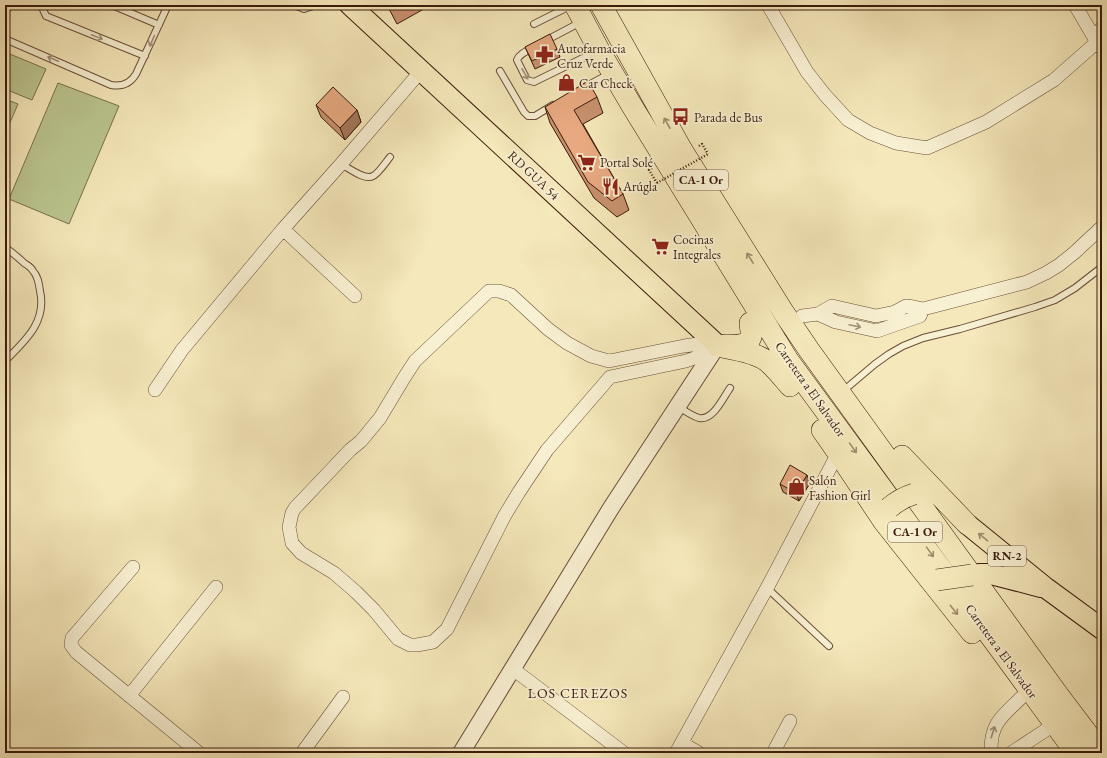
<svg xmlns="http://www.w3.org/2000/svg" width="1107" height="758" font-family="'EB Garamond',serif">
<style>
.park{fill:#bbc690;stroke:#7a704e}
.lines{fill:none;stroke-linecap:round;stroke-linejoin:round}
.service-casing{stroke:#694e38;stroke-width:8}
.minor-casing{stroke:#694e38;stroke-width:14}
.tertiary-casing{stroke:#694e38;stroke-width:18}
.primary-casing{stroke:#3a1a0c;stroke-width:22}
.trunk-casing{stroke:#3a1a0c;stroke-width:22}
.path{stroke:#3a1a0c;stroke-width:2.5;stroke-dasharray:1 2;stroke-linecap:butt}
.service{stroke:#f8f0d2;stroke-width:6}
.minor{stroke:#f8f0d2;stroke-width:13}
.tertiary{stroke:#f8f0d2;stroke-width:16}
.primary{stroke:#f5e8ba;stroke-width:20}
.trunk{stroke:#f5e8ba;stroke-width:21}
.trunk-bridge-casing{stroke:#3a1a0c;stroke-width:22;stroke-linecap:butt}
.path-bridge{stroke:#3a1a0c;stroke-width:2.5;stroke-dasharray:1 2;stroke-linecap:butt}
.trunk-bridge{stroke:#f5e8ba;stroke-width:21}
.wall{fill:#c8916e;stroke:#3a1a0c}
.shaded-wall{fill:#a2765a;stroke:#3a1a0c}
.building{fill:#e8a980;stroke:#3a1a0c}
.oneway{stroke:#a29079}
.oneway2{stroke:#a18b6c}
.labels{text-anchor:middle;stroke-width:3.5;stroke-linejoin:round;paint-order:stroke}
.shield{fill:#f8f0d2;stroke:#735a47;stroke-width:1}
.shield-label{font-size:12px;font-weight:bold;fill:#3a1a0c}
.poi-label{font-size:13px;fill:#3a1a0c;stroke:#f8f0d2;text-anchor:start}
.street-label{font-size:13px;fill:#3a1a0c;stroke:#f8f0d2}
.neighbourhood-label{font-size:14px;letter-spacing:1px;fill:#3a1a0c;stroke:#f8f0d2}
</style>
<rect width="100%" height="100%" fill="#f5e8ba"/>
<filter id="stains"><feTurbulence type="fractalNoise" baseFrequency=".005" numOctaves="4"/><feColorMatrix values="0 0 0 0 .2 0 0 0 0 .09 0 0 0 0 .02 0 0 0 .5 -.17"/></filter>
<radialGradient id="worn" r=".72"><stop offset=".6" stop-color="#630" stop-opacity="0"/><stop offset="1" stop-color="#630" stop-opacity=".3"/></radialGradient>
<path class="park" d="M5,52L46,69L32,100L5,89Z
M58,83L119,106L69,224L9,199Z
M5,99L18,104L5,134Z"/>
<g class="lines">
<defs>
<path id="service" d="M41,5L46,16L145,56
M112,5L159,25
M294,5L304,9L316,5
M5,11L11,5
M534,24L572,5
M5,39L111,85C122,87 130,84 136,74L168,5
M545,41L581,22
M533,48C527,51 520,53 517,60L527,80L534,82L597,51
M500,71L524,112L528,116H535L553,105
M583,88L609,74
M341,164C349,168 365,181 373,176C378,174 386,162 390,157
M5,247C11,252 18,257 24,263C27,265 31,267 33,271C38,276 39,284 40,291C47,322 25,341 5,361
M849,386L875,364L889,354L903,346L923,338L960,329L1035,307L1055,300L1075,288L1102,267
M679,407C685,411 692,416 699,418C713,421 723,398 730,388
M767,588L829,646"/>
<path id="minor" d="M768,5L807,72L825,95L848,120L870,133L896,143L927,148L986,122L1054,80L1096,43L1100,30L1102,28
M1075,5L1099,46
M283,229L355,296
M489,291H499L511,295L548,329L567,343L591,356L609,361L684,346L698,344L717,346L700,356L686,361L610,377L547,450L519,492L505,515L447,629L433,642L417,645H410L398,639L374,610L356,592L334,573L301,553L292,543L289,527L292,513L295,508L350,450L361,441L380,418L404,378L415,361Z
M818,314L836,322L877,331L920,316L923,309
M802,316L818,314L832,306L876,316L895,312L906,306L914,307L923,309L1027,282L1046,273L1059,265L1074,253L1102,227
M155,390L182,350L283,229L341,164L421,71
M133,567L72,638L71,645L76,652L199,753
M513,669L624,753
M129,696L216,587
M682,743L699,753
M302,753L343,697
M676,753L767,588L838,453
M773,753L790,721
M991,753C990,722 1003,716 1023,696
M1011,753L1049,728"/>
<path id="tertiary" d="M461,753L611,508L717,346"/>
<path id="primary" d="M350,5L713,341L717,346
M967,524L1046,588L1102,629
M979,574H991L1041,587"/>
<path id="trunk" d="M575,5L599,50L632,106L788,360L1076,753
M601,5L682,150L784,313L809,350L1056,692L1102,753
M725,345C733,345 748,347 751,337C752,333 750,327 750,323
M717,346C732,349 756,352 768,362C776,369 783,378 790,386
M822,430L838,453L884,522L972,633
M902,456L967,524"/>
</defs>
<use href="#service" class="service-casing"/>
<use href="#minor" class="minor-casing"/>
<use href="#tertiary" class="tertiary-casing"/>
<use href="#primary" class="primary-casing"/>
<use href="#trunk" class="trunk-casing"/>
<path class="path" d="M699,146L702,144L708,154
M652,168L649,170L657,183"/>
<use href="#service" class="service"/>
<use href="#minor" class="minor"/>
<use href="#tertiary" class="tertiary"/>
<use href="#primary" class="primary"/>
<use href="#trunk" class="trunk"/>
<defs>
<path id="trunk-bridge" d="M889,508C897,501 904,497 914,494
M937,580L972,575"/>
</defs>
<use href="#trunk-bridge" class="trunk-bridge-casing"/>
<path class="path-bridge" d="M657,183L708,154"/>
<use href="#trunk-bridge" class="trunk-bridge"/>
</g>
<path class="wall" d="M387,5H431L397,24Z
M549,5H557L551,8Z
M525,47L557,49L560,57L535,69Z
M597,97L603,113L583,124L623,194L629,210L617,217L594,198L550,123L545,107Z
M316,105L357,110L361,122L345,140L321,117Z
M810,483L799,501L783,492L780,484Z"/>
<path class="shaded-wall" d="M357,110L361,122L345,140L340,128Z
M807,475L810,483L799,501L796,493Z"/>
<path class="building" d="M389,5H396L391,8Z
M550,34L557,49L532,61L525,47Z
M588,81L597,97L574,110L623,194L612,201L588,182L545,107Z
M333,87L357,110L340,128L316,105Z
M790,465L807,475L796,493L780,484Z"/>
<defs><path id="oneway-shaft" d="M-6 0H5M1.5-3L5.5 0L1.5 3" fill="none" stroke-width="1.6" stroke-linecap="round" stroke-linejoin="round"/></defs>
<g class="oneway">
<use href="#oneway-shaft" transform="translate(97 37) rotate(22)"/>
<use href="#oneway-shaft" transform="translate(152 41) rotate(114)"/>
<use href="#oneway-shaft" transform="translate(53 59) rotate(-157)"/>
<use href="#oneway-shaft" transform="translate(525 74) rotate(61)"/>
<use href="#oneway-shaft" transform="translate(855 326) rotate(12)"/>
<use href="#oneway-shaft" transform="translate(993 732) rotate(-73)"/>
</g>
<g class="oneway2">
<use href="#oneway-shaft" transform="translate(667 123) rotate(-119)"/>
<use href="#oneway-shaft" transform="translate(750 258) rotate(-122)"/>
<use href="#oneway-shaft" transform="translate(853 448) rotate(54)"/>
<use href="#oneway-shaft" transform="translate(983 537) rotate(-141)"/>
<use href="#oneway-shaft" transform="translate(930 552) rotate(54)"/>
<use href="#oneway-shaft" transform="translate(954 610) rotate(51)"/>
</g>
<defs>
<symbol id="pharmacy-bare" viewBox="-9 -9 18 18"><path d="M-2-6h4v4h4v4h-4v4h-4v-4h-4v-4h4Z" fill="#8f2418" stroke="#f8f0d2" stroke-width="2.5" paint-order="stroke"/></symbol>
<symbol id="shop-bare" viewBox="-9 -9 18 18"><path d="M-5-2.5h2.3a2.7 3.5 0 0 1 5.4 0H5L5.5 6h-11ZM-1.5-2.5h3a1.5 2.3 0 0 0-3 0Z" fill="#8f2418" stroke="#f8f0d2" stroke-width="2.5" paint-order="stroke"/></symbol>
<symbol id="bus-bare" viewBox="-9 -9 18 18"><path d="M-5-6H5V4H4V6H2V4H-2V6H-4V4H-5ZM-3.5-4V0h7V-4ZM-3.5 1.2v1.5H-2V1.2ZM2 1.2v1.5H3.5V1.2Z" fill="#8f2418" stroke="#f8f0d2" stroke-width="2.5" paint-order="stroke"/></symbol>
<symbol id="supermarket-bare" viewBox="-9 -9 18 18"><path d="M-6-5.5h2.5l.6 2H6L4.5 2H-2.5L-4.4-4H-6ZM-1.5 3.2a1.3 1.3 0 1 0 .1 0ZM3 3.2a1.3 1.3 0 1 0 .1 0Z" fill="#8f2418" stroke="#f8f0d2" stroke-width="2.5" paint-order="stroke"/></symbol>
<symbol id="restaurant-bare" viewBox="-9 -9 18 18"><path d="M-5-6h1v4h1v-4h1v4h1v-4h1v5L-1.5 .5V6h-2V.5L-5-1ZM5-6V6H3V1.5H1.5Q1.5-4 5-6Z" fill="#8f2418" stroke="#f8f0d2" stroke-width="2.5" paint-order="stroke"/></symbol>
</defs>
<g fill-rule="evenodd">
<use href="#pharmacy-bare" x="532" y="42" width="25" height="25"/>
<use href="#shop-bare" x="554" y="70" width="25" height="25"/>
<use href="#bus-bare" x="668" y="104" width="25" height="25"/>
<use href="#supermarket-bare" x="574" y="150" width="25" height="25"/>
<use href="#restaurant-bare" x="598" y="174" width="25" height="25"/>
<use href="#supermarket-bare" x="648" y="234" width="25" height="25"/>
<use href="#shop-bare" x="784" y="474" width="25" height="25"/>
</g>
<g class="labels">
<g class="shield">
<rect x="674" y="170" width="54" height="20" rx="3"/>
<rect x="888" y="522" width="54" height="20" rx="3"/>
<rect x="988" y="546" width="38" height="20" rx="3"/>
</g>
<g class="shield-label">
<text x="701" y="184">CA-1 Or</text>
<text x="915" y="536">CA-1 Or</text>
<text x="1007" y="560">RN-2</text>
</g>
<g class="poi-label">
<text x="557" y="53">Autofarmacia<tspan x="557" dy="15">Cruz Verde</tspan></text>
<text x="579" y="88">Car Check</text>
<text x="694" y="122">Parada de Bus</text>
<text x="600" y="167">Portal Solé</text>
<text x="623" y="191">Arúgla</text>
<text x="673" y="244">Cocinas<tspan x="673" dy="15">Integrales</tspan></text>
<text x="809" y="485">Salón<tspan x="809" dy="15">Fashion Girl</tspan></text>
</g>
<g class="street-label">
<text transform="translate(534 175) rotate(43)" y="5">RD GUA 54</text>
<text transform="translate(811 389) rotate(55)" y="5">Carretera a El Salvador</text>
<text transform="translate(1002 651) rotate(54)" y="5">Carretera a El Salvador</text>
</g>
<g class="neighbourhood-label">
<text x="578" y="698">LOS CEREZOS</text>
</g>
</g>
<rect width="1107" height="758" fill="none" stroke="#f5e8ba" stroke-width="20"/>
<rect x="6" y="6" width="1095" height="746" fill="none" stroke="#3a1a0c" stroke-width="2"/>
<rect x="10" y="10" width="1087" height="738" fill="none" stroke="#3a1a0c"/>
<rect width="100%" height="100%" filter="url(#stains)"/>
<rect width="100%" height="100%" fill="url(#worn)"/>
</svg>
